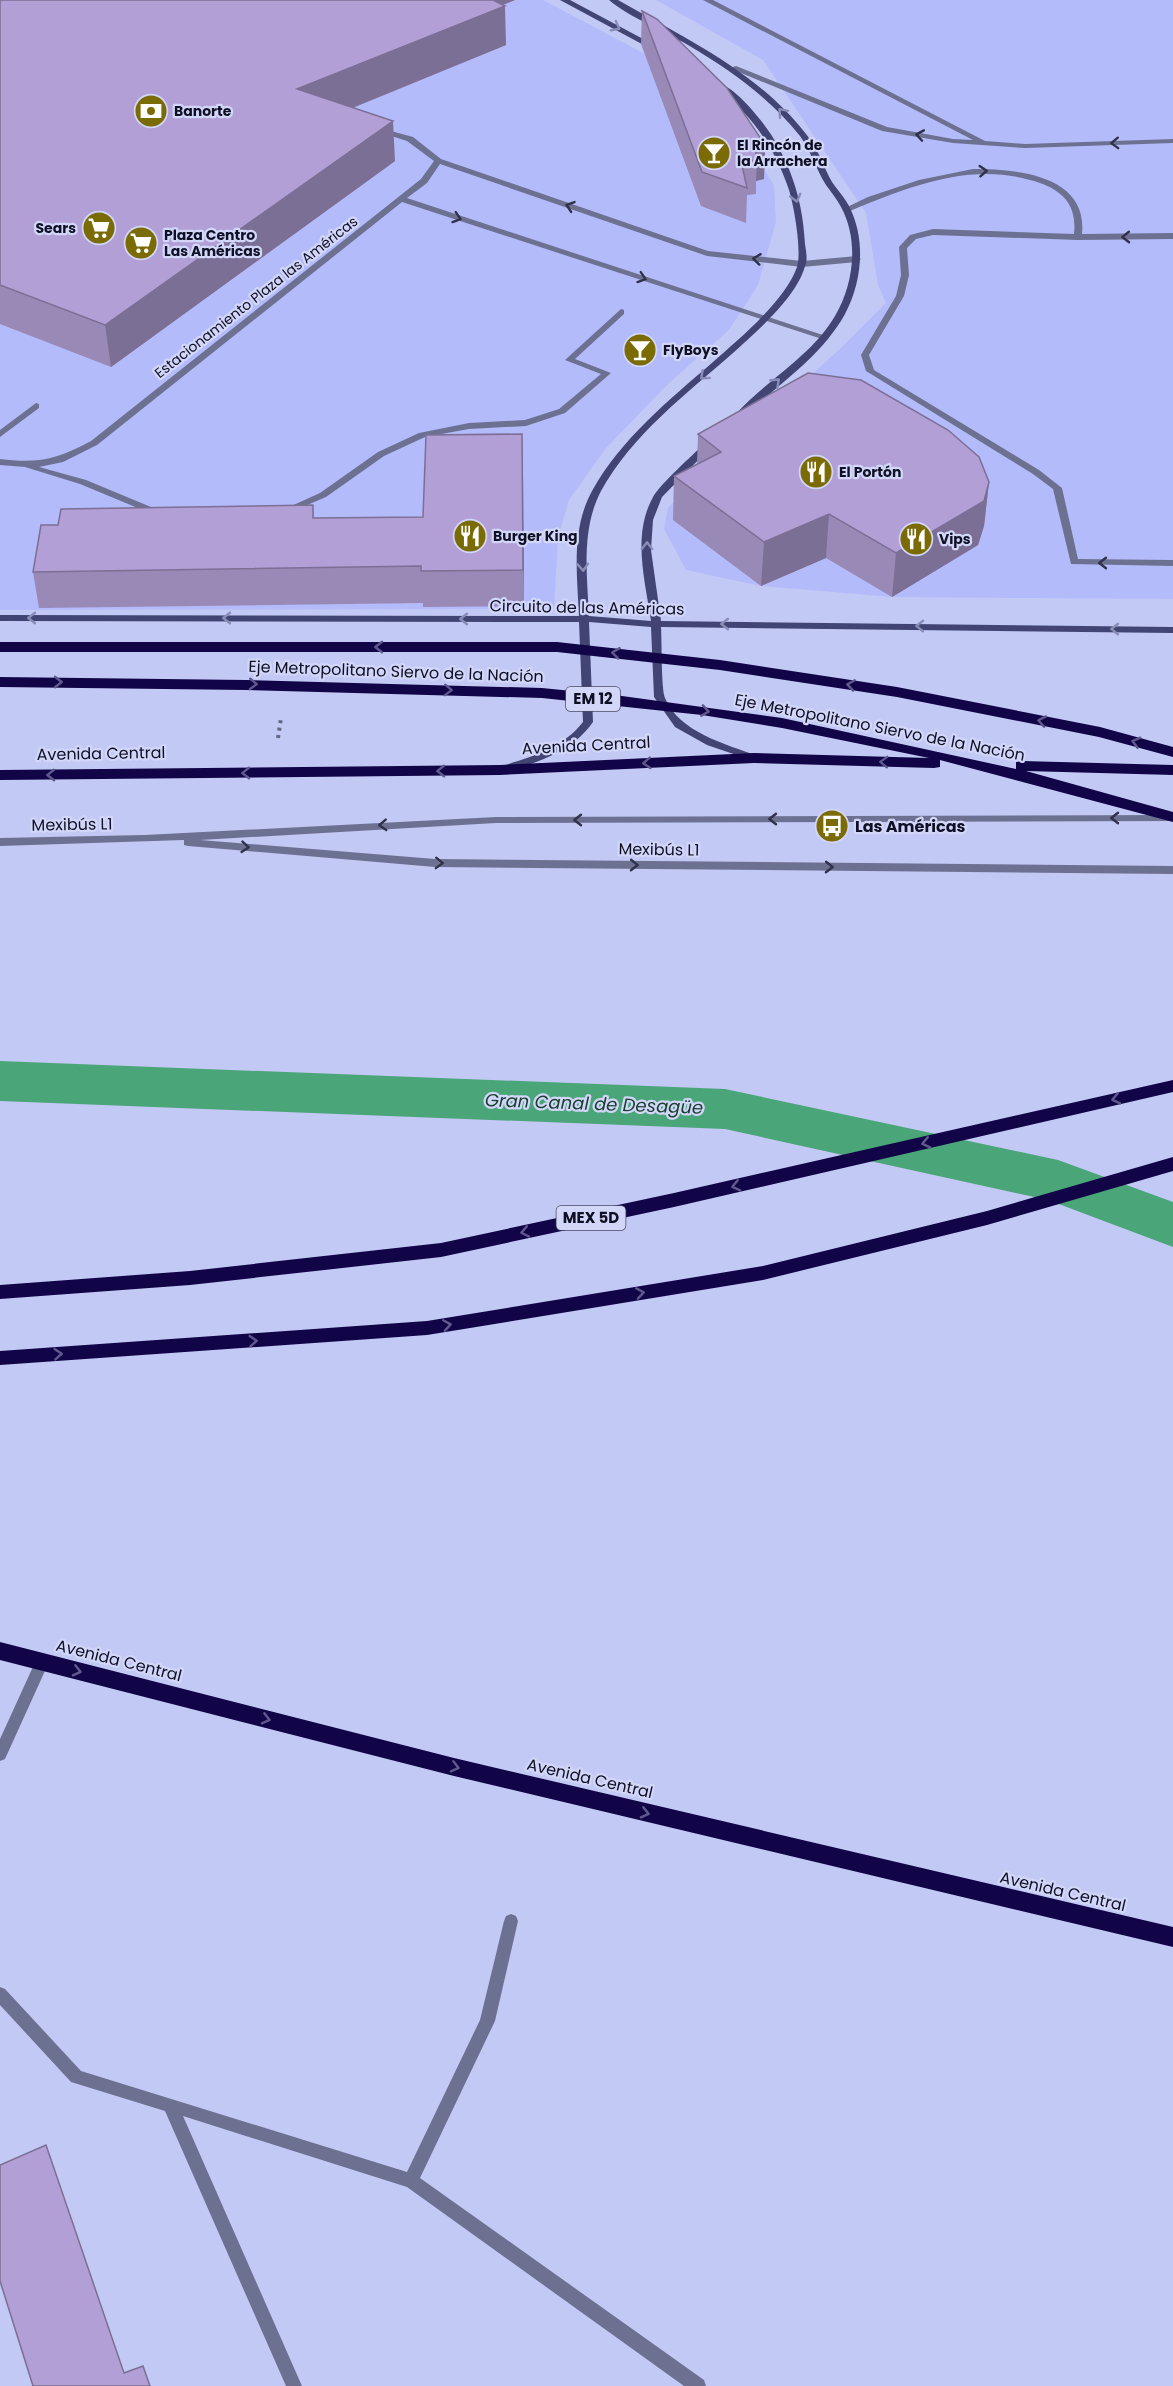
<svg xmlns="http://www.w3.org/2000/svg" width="1173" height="2386" font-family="Poppins,sans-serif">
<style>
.built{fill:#b4bbfa}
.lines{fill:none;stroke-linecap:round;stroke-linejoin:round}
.canal{fill:#4aa578;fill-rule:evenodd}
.path{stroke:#646787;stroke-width:4;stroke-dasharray:3 4.5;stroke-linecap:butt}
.lane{fill:#6d7191;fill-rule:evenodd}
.secondary{fill:#424573;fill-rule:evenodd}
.highway{fill:#120547;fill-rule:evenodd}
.wall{fill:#9889b7}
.shaded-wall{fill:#7c6f95}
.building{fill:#b19fd5;stroke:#7c6f95;stroke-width:1.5}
.oneway{stroke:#8a8eb6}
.oneway2{stroke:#30324a}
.oneway3{stroke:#5f598e}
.labels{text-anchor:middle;stroke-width:4.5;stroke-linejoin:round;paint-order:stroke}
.far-poi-label{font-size:14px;font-weight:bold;fill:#0f1024;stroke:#d2d7f9;text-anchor:start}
.far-street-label{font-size:14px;fill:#0f1024;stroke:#d2d7f9}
.shield{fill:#d2d7f9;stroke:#4a4c64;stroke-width:1.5}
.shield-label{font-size:15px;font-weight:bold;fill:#0f1024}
.street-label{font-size:16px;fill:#0f1024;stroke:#d2d7f9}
.poi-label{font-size:16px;font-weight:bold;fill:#0f1024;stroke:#d2d7f9;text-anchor:start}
.water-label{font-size:18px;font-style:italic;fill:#1a412d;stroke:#d2d7f9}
</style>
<rect width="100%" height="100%" fill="#c3c9f5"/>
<path class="built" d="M0,0H543L666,65L733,121L774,185L776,222L758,285L729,330L668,384L606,448L569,500L558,537L554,609L0,610Z
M656,0H1173V599L892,597L761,586L686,570L664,529L668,508L689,486L842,347L886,303L878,285L866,213L763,60Z"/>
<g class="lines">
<path class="canal" d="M0,1061L725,1089L1058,1160L1173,1202V1247L1048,1200L725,1129L0,1101Z"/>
<path class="path" d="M278,738L281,718"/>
<path class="lane" d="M703,0H713L985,141L1025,144L1173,139V143L1025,148L953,143L882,131L729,68L736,66L887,127L953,139L973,140Z
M376,127L413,137L441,159L708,251L802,261L857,256L861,259L857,262L802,267L707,256L440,164L427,183L407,198L829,337L828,339H822L402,202L97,445L63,462L39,467L86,480L163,512V516H157L80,484L25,467L0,465V459C38,464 58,459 91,441L421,179L434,161L407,141L376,131Z
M973,169C1017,169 1088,175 1082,234L1173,233V239L1078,240L933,235L916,239L907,248L909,275L904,296L869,355L874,370L1039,470L1062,488L1078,559L1173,560V566L1071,564L1053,489L1033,474L866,371L861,355L896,296L901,275L899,247L910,235L933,229L1074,234C1077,207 1065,192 1040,183C974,160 911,186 850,211L843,209L868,197L919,180Z
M621,309L624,310V314L575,359L611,373L565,413L526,426L469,429L425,437L384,456L326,497L286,514H280L278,512L320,493L378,452L419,433L469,423L525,420L559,409L601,374L565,360Z
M36,403L39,404V408L0,437V430Z
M1173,815V821L496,823L200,840L435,859L1173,866V874L435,867L188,846L184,845V840L0,846V838L145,835L496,817Z
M42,1656L47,1658L49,1662L5,1759L0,1761V1739L37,1658Z
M511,1914L516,1916L518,1921L495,2021L420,2178L704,2380L706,2386H684L407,2187L183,2116L302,2386H286L165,2111L71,2082L0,2005V1987L5,1989L81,2071L407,2172L480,2020L504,1921L506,1916Z"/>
<path class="secondary" d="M560,0H570L660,48L653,50Z
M609,0H618C685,38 758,72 806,134C818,148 823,166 832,182C838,191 846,199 850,208C866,241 862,282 845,314C822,356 778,385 743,417L740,418L735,415C766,380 811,357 835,316C854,284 859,240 841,207C837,199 831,192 826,185C816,169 811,151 800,136C770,98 730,70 688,45C664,31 629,17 609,0Z
M717,84C733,83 764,123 772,136C793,170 803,204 805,244C806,251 808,259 805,266C797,297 756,332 733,353C686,394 632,435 601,491C581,529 587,574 589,616L651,621C645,580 632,535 653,497C661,483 692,456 705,443L708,442L713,445L711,447L662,497L653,520L651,550L661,621L1173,627V633L661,627C662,641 661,688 665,698C679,732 725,744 758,756L759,758L758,760L754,761L707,745L675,727L654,697L651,627L589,622L593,722C572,752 537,763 503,772L499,771L498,769L499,767C530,757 562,749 583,722L579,622L0,621V615L579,616C577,574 571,529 592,491C621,439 669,400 713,362C740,338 785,301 797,267C802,251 794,206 789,190C775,148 752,115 717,88Z"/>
<path class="highway" d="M0,642H557L720,660L897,687L1100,727L1173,747V757L1099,737L897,697L720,670L557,652H0Z
M0,677L246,680L542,688L622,696L782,718L1016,769V762L1022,761L1173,765V775L1026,771L1173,812V822L940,760V767L934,768L754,763L500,775L0,780V770L500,765L754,753L929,758L782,728L702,715L542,698L246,690L0,687Z
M1173,1080V1092L674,1207L441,1257L190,1285L0,1299V1285L190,1271L441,1243L674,1193Z
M1173,1157V1171L987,1225L763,1280L427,1335L0,1365V1351L427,1321L763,1266L987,1211Z
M0,1642L454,1758L1173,1927V1947L454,1776L0,1660Z"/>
</g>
<path class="wall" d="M0,0H515L503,5L506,45L353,108L395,161L111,367L0,324Z
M642,11L765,145L764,179L756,181V194L747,195L746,223L701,206L641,44Z
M522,434L524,606L423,607V603L39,608L33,572L58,525L313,505L314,518L423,517Z
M698,434L989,482L984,526L978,545L892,597L826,558L761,586L673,520L674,476L697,464Z"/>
<path class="shaded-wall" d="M459,0H515L460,22Z
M505,6L506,45L300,129L297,89Z
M393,121L395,161L111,367L105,325Z
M765,145L764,179L756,181L757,160L755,147Z
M522,434L523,470L524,606L523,570Z
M989,482L984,526L978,545L892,597L896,553Z
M829,514L826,558L761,586L764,542Z"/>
<path class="building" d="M0,0H493L505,6L297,89L393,121L105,325L0,285Z
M642,11L657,19L727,88L765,145L755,147L757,160L741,161L747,188L702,172Z
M808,373L861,380L948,430L979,457L989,482L984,501L896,553L829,514L764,542L674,476L721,452L698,434Z
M522,434L523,570L421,571V566L33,572L41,525H58L61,509L313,505V518L423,517L426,435Z
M46,2145L124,2373L143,2366L150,2386H33L0,2281V2165Z"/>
<defs><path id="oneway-chevron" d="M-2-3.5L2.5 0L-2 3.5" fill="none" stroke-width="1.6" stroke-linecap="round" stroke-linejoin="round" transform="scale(1.5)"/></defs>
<g class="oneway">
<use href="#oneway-chevron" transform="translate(616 27) rotate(28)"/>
<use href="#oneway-chevron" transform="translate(782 112) rotate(-131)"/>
<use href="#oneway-chevron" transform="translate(796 198) rotate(75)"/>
<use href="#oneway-chevron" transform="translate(704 376) rotate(138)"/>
<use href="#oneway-chevron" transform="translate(776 382) rotate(-43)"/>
<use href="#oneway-chevron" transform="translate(647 546) rotate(-89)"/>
<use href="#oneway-chevron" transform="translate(583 567) rotate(86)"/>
<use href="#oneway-chevron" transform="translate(32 618) rotate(-180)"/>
<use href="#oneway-chevron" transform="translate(227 618) rotate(-180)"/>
<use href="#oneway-chevron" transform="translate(464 619) rotate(-180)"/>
<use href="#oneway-chevron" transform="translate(725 624) rotate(-180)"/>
<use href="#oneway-chevron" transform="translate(920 626) rotate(-179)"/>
<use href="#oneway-chevron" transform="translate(1115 629) rotate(-179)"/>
</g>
<g class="oneway2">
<use href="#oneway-chevron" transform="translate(920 135) rotate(-170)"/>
<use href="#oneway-chevron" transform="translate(1115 143) rotate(178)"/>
<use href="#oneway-chevron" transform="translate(983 171) rotate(-4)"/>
<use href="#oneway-chevron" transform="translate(570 206) rotate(-161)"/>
<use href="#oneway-chevron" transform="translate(457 218) rotate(18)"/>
<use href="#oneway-chevron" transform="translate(1126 237) rotate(179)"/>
<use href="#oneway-chevron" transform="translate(757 259) rotate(-173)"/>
<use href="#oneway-chevron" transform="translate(642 278) rotate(18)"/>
<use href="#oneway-chevron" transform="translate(1103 563) rotate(-180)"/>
<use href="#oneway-chevron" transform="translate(1115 818) rotate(180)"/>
<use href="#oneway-chevron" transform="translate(773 819) rotate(180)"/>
<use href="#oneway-chevron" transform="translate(578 820) rotate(180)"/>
<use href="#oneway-chevron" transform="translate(383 825) rotate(177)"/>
<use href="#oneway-chevron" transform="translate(245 847) rotate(5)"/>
<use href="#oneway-chevron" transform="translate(439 863) rotate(2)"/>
<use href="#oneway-chevron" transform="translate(634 865) rotate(1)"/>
<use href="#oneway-chevron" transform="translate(829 867) rotate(1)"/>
</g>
<g class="oneway3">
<use href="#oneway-chevron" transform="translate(379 647) rotate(180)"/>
<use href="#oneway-chevron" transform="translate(616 653) rotate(-173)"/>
<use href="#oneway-chevron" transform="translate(58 682)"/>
<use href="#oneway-chevron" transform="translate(253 684) rotate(2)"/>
<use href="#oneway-chevron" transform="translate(851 685) rotate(-171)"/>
<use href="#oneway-chevron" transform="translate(448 690) rotate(2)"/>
<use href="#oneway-chevron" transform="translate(705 711) rotate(9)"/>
<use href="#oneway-chevron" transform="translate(1042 721) rotate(-169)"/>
<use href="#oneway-chevron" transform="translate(1136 742) rotate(-165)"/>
<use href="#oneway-chevron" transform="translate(884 762) rotate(-178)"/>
<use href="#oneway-chevron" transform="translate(647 763) rotate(177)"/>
<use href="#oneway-chevron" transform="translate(441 771) rotate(179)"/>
<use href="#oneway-chevron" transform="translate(246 773) rotate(179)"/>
<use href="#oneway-chevron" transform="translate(51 775) rotate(179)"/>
<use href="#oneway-chevron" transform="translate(1116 1099) rotate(167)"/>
<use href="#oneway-chevron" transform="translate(926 1143) rotate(167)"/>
<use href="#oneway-chevron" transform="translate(736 1186) rotate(167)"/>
<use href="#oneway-chevron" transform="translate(525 1232) rotate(168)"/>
<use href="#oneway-chevron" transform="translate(640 1293) rotate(-9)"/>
<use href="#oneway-chevron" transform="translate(447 1325) rotate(-9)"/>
<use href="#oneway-chevron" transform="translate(253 1341) rotate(-4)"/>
<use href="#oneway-chevron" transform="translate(58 1354) rotate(-4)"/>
<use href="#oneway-chevron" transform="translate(77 1671) rotate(14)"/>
<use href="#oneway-chevron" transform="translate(266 1719) rotate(14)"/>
<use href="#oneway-chevron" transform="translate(455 1767) rotate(14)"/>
<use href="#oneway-chevron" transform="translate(645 1813) rotate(13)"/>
</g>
<defs>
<symbol id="bank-disc" viewBox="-11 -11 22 22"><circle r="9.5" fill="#7b6b05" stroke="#d2d7f9"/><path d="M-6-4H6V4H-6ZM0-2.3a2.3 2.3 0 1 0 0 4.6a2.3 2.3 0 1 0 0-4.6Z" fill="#fff"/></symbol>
<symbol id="bar-disc" viewBox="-11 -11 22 22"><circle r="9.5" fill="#7b6b05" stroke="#d2d7f9"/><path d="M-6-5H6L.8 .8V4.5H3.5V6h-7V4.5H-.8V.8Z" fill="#fff"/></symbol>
<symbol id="supermarket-disc" viewBox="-11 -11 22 22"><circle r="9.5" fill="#7b6b05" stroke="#d2d7f9"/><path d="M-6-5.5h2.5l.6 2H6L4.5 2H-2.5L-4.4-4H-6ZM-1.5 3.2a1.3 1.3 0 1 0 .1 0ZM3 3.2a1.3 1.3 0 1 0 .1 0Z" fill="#fff"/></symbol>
<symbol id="restaurant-disc" viewBox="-11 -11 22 22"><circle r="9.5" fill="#7b6b05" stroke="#d2d7f9"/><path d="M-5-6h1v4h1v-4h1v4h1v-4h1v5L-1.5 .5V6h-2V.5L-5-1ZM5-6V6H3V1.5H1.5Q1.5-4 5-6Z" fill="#fff"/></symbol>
<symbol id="bus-disc" viewBox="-11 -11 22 22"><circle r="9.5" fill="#7b6b05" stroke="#d2d7f9"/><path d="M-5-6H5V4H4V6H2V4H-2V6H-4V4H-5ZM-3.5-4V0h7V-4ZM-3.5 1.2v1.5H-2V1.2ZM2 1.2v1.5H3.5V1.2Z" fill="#fff"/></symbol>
</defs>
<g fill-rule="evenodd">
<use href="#bank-disc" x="132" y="92" width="38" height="38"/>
<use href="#bar-disc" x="695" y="134" width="38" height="38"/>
<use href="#supermarket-disc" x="80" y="209" width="38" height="38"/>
<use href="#supermarket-disc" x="122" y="224" width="38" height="38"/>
<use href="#bar-disc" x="621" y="331" width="38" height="38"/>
<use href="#restaurant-disc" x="797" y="453" width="38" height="38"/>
<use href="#restaurant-disc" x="451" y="517" width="38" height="38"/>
<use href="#restaurant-disc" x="897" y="520" width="38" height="38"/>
<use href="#bus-disc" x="813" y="807" width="38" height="38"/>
</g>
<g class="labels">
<g class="far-poi-label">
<text x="174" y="116">Banorte</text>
<text x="737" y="150">El Rincón de<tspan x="737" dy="16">la Arrachera</tspan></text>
<text x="76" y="233" text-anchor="end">Sears</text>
<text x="164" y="240">Plaza Centro<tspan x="164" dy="16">Las Américas</tspan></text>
<text x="663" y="355">FlyBoys</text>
<text x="839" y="477">El Portón</text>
<text x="493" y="541">Burger King</text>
<text x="939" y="544">Vips</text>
</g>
<g class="far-street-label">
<text transform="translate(256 297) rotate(-38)" y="5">Estacionamiento Plaza las Américas</text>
</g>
<g class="shield">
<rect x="566" y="687" width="54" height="24" rx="4.5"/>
<rect x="556.5" y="1206" width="69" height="24" rx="4.5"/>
</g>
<g class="shield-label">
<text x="593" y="704">EM 12</text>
<text x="591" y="1223">MEX 5D</text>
</g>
<g class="street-label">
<text transform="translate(587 607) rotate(1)" y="6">Circuito de las Américas</text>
<text transform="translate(396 671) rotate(2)" y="6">Eje Metropolitano Siervo de la Nación</text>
<text transform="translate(880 727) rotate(11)" y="6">Eje Metropolitano Siervo de la Nación</text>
<text transform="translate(586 745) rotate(-3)" y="6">Avenida Central</text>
<text transform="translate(101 753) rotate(-1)" y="6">Avenida Central</text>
<text transform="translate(72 824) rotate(-1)" y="6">Mexibús L1</text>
<text transform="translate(659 849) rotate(1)" y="6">Mexibús L1</text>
<text transform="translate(119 1660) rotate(14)" y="6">Avenida Central</text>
<text transform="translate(590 1778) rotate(13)" y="6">Avenida Central</text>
<text transform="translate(1063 1891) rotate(13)" y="6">Avenida Central</text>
</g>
<g class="poi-label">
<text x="855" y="832">Las Américas</text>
</g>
<g class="water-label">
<text transform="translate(594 1104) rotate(2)" y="6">Gran Canal de Desagüe</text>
</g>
</g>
</svg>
